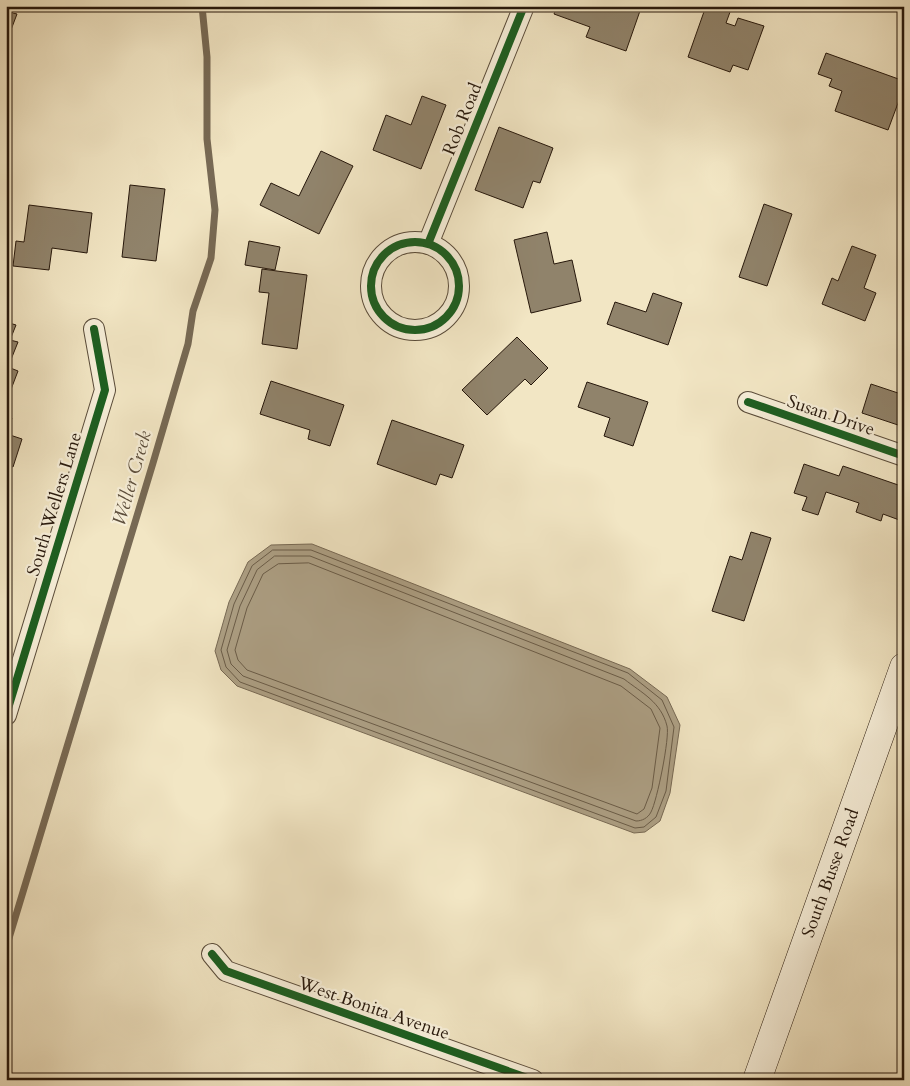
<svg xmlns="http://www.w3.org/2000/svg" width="910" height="1086" font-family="Cardo,serif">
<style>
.water{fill:#ada085;stroke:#776954}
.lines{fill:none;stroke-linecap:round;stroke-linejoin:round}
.shore{stroke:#6a5c48;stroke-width:1}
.stream{stroke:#776954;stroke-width:7}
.building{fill:#90836b;stroke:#26170b}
.minor-casing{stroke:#594b39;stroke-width:22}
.secondary-casing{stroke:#26170b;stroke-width:29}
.minor{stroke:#f7efd9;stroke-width:20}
.secondary{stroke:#f7efd9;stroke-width:28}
.cycleway-casing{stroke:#f7efd9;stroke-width:11}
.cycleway{stroke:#1b5e20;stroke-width:8}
.labels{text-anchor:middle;stroke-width:4.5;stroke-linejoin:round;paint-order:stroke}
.street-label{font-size:18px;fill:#26170b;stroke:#f7efd9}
.water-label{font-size:19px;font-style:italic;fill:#5c4e3c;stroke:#f7efd9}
</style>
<rect width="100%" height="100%" fill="#f2e6c4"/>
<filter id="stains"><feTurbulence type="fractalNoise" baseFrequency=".004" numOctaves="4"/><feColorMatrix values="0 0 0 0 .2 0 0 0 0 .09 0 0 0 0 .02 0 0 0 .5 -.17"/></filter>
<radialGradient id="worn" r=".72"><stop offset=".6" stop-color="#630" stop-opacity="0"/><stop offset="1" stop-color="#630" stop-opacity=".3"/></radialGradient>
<path class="water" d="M312,544L630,669L667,697L680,725L670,793L660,821L645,832L634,833L237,686L221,670L215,651L229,602L248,562L271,545Z"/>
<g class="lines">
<path class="shore" d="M273,550H311L628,673L662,700L674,727L666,791L656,817L644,827L635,828L240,682L226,667L221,650L234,604L252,566Z
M275,556H310L624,679C642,693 661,702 667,726C670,737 657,801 651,812C648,818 642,821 636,821L243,676L231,664L227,650L240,606L257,570Z
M309,563L621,686L651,709L660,728L652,788L644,809L637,814L247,670L238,660L235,650L247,608L263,574L278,564Z"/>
<path class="stream" d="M6,948L153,463L188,344L193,311L211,258L215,210L207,139V57L202,6"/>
</g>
<path class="building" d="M6,6H11L9,12L17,14L6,43Z
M557,6H635L641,8L626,51L586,37L590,27L554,14Z
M706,6H713L730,12L726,23L735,26L738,18L764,26L748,70L733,65L730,72L688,57Z
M826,53L904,81V87L888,130L835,111L842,91L829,86L832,79L818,74Z
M422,96L446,105L421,169L373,150L386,115L411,125Z
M499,127L553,148L540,183L533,181L523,208L475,190Z
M321,151L353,166L319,234L260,205L271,183L299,196Z
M130,185L165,189L156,261L122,257Z
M764,204L792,214L767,286L739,277Z
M29,205L92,213L87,253L52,248L49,270L13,266L16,241L24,242Z
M547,232L554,264L572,260L581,301L531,313L514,240Z
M249,241L280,247L275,270L245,265Z
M852,246L876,255L864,288L876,293L865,321L822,304L832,278L838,281Z
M262,269L307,275L297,349L262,344L269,293L259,292Z
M653,293L682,303L668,345L607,324L615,302L646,312Z
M6,322L16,325L10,340L18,342L8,367L18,371L10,392L6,391Z
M517,337L548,368L531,385L525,379L487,415L462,390Z
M271,381L344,405L330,446L308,439L310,430L260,414Z
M587,382L648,402L633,446L604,436L610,418L578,407Z
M871,384L904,395V427L862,413Z
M6,416L12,418L7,434L22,439L13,467L6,464Z
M392,420L464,445L452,478L440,474L436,485L377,464Z
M804,464L839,476L843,466L904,487V516L902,521L883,514L881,521L856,512L859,503L826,492L818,515L802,510L807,497L794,493Z
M751,532L771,538L744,621L712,611L730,556L742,560Z"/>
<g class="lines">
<defs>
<path id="minor" d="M371 286a44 44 0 1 1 88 0a44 44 0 1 1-88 0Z
M428,244L524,6
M748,402L904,456
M6,715L105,390L94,329
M212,954L226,971L533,1080"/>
<path id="secondary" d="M757,1080L904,667"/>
</defs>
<use href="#minor" class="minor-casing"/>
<use href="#secondary" class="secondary-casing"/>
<use href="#minor" class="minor"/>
<use href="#secondary" class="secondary"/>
<defs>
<path id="cycleway" d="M371 286a44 44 0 1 1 88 0a44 44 0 1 1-88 0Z
M428,244L524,6
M748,402L904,456
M6,715L105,390L94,329
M212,954L226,971L533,1080"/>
</defs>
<use href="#cycleway" class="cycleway-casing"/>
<use href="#cycleway" class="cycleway"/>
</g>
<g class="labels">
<g class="street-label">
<text transform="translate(462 119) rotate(-68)" y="6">Rob Road</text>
<text transform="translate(831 415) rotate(19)" y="6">Susan Drive</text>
<text transform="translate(54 504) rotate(-73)" y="6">South Wellers Lane</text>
<text transform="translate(830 873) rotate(-70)" y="6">South Busse Road</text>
<text transform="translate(374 1008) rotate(19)" y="6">West Bonita Avenue</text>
</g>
<g class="water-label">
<text transform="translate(131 478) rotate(-74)" y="7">Weller Creek</text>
</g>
</g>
<rect width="910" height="1086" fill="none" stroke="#f2e6c4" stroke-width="25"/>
<rect x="8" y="8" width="895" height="1071" fill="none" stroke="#26170b" stroke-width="2.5"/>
<rect x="12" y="12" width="885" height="1061" fill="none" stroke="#26170b"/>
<rect width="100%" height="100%" filter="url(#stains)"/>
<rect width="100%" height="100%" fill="url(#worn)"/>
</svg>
